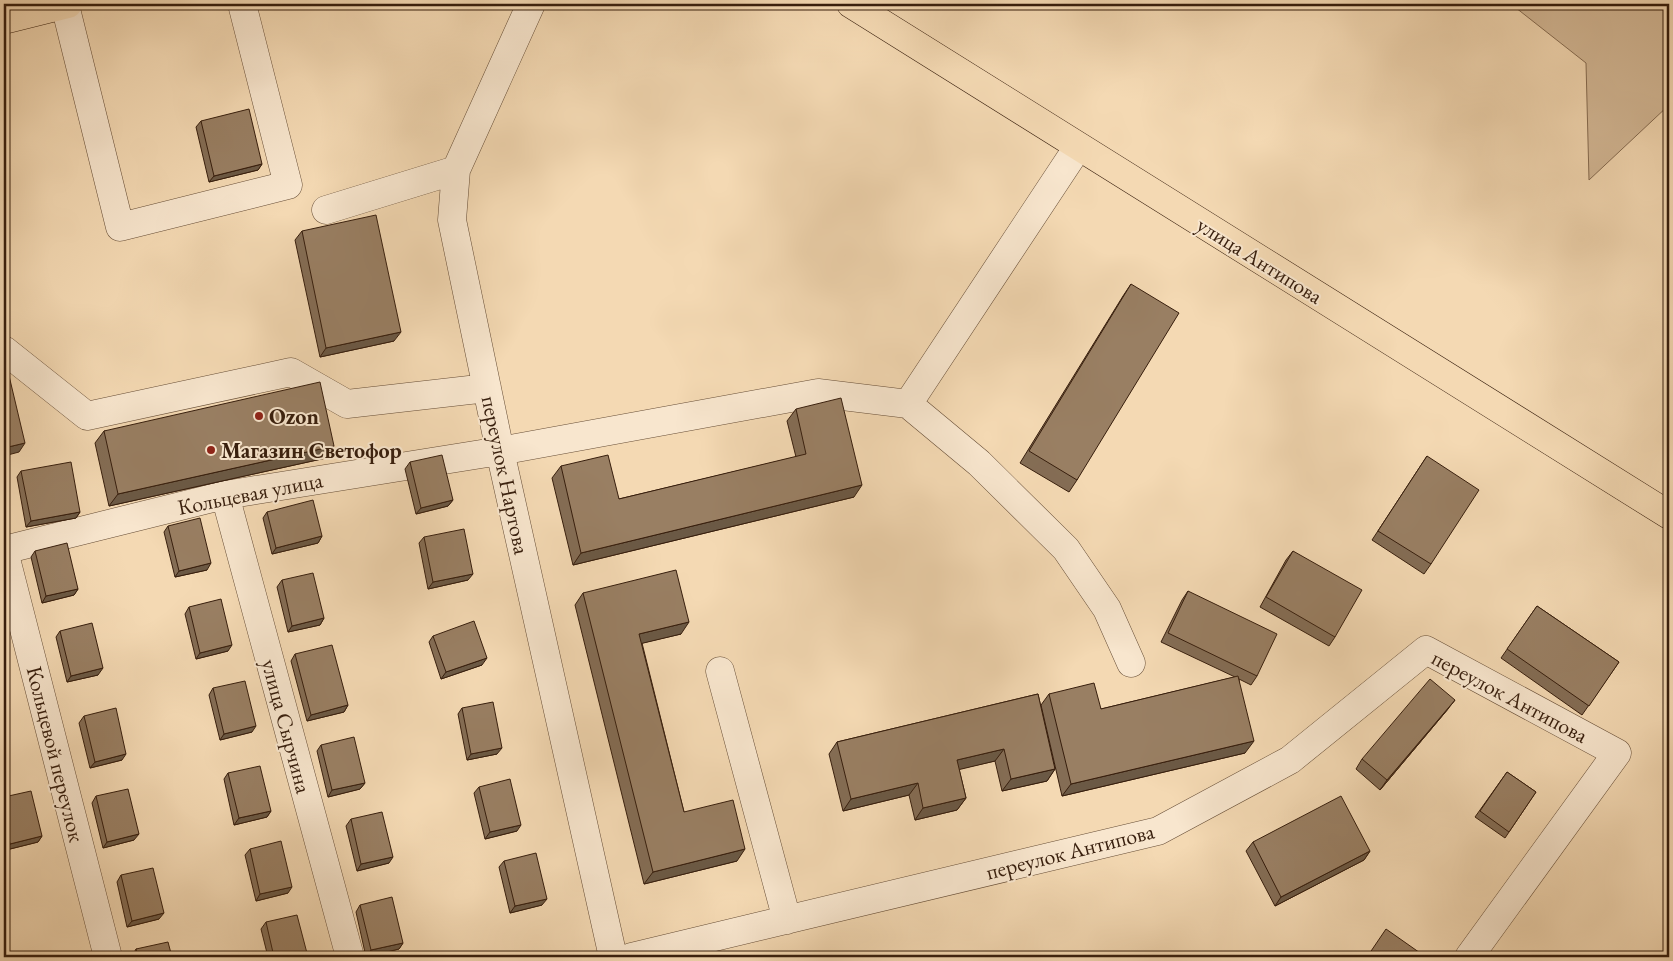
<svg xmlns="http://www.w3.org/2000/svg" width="1673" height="961" font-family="'EB Garamond',serif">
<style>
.green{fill:#d4b997;stroke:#866c52}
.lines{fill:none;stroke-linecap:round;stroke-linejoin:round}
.minor-casing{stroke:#664d36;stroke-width:29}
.major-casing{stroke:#371e0d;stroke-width:29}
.minor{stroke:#f8e6ce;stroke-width:28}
.major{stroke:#f4d9b3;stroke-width:28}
.wall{fill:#846d55;stroke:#371e0d}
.shaded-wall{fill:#6b5945;stroke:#371e0d}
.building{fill:#997f63;stroke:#371e0d}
.poi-dot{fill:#8f2418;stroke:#f8e6ce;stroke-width:2}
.labels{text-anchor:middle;stroke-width:4;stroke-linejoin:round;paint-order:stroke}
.street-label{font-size:22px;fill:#371e0d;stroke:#f8e6ce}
.poi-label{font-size:22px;font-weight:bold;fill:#371e0d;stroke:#f8e6ce;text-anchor:start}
</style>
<rect width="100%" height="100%" fill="#f4d9b3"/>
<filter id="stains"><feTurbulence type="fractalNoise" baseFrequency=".004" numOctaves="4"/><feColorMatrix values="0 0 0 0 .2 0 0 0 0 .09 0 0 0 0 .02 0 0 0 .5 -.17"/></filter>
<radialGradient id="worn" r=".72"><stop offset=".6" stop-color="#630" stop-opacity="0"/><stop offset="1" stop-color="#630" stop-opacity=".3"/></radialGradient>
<path class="green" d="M1511,4H1669V105L1589,180L1586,63Z"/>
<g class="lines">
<defs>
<path id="minor" d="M531,4L456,170L452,220L500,451L613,957
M65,5L120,227L288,185L242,4
M326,210L456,170
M4,350L87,416L291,372L347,404L487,388
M908,404L979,463L1066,549L1107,609L1131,663
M225,495L350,957
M4,550L225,495L500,451L818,393L908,404L1078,147
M4,551L108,957
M720,671L787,920
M631,957L1158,831L1290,760L1426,650L1617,753L1469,957"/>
<path id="major" d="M851,4L1669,515
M4,20L68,4"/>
</defs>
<use href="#minor" class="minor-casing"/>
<use href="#major" class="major-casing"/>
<use href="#minor" class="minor"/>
<use href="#major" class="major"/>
</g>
<path class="wall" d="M201,121L262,164L258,170L209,182L196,127Z
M302,231L394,341L320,357L295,240Z
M1131,284L1077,480L1069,492L1020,463L1123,296Z
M796,409L854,497L573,565L552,478L561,466L619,499L796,457L787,421Z
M104,431L326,458L109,506L95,443Z
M1427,456L1431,564L1424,574L1372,540Z
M410,462L453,500L448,506L416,514L405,469Z
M21,471L80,512L76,518L26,527L17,477Z
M267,512L322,536L318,543L272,554L263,518Z
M168,526L207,570L175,577L164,532Z
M424,537L468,580L428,589L419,543Z
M35,551L78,589L74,595L42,603L31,557Z
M1293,551L1335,637L1329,646L1260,607L1286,560Z
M282,580L324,618L320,625L288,632L277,587Z
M1188,591L1257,676L1251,685L1239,679L1245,753L1062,796L1041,705L1049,694L1101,709L1235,677L1161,642L1182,600Z
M583,593L681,634L642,643L684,812L737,861L644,884L575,605Z
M1537,606L1619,662L1582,715L1501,658Z
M189,607L228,651L196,659L185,614Z
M60,631L98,675L67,682L56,637Z
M433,636L482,665L441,679L429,642Z
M295,654L348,705L344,712L307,721L291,661Z
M213,688L252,732L220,740L209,695Z
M1038,694L1055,769L1047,781L1002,791L995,761L959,769L966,798L957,810L915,820L909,795L843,811L829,754L837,742Z
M462,708L497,754L467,760L458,714Z
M1448,709L1380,790L1356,769L1362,759Z
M84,716L122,760L90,768L79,723Z
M321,745L365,783L360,789L328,797L317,751Z
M1507,772L1536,792L1505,838L1475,817Z
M228,773L271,811L267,817L234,825L224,779Z
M479,787L517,831L485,839L474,793Z
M96,796L134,840L103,848L92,803Z
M4,797L42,836L38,842L6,850L4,842Z
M351,819L389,863L357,871L346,826Z
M1253,842L1370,851L1364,860L1275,906L1246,851Z
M250,849L288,893L256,901L245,855Z
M504,861L542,905L510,913L499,867Z
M121,875L159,919L127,927L117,882Z
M360,905L403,943L399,949L366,957L356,912Z
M266,922L308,957H268L261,929Z
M136,949L172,957H132V956Z"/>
<path class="shaded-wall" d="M262,164L258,170L209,182L214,176Z
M401,332L394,341L320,357L326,348Z
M25,443L19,452L4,456V448Z
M334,446L326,458L109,506L118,494Z
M862,485L854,497L573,565L581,553Z
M453,500L448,506L416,514L421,508Z
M80,512L76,518L26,527L31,521Z
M322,536L318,543L272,554L276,548Z
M211,563L207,570L175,577L179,571Z
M473,574L468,580L428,589L433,582Z
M78,589L74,595L42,603L46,596Z
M324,618L320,625L288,632L292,626Z
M689,622L681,634L631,646L639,634Z
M232,645L228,651L196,659L200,653Z
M487,658L482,665L441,679L446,672Z
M103,668L98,675L67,682L71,676Z
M1455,700L1448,709L1380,790L1387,780Z
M348,705L344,712L307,721L311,715Z
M256,726L252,732L220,740L224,734Z
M1254,741L1245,753L1062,796L1071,784Z
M502,748L497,754L467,760L471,754Z
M1004,749L995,761L949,772L957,760Z
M126,754L122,760L90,768L95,762Z
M1055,769L1047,781L1002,791L1011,779Z
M365,783L360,789L328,797L332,790Z
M918,783L909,795L843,811L851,799Z
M966,798L957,810L915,820L923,808Z
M271,811L267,817L234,825L239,818Z
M521,825L517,831L485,839L490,832Z
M139,834L134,840L103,848L107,842Z
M42,836L38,842L6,850L10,844Z
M745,849L737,861L644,884L653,872Z
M1370,851L1364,860L1275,906L1281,897Z
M393,857L389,863L357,871L361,864Z
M292,887L288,893L256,901L260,894Z
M547,899L542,905L510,913L515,906Z
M164,913L159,919L127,927L132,921Z
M403,943L399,949L366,957L371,950Z"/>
<path class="building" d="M249,109L262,164L214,176L201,121Z
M376,215L401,332L326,348L302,231Z
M1131,284L1179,313L1077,480L1029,451Z
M4,363H6L25,443L4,448Z
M320,382L334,446L118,494L104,431Z
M841,398L862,485L581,553L561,466L608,455L619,499L806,454L796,409Z
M442,455L453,500L421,508L410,462Z
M1427,456L1479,490L1431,564L1378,531Z
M71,462L80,512L31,521L21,471Z
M313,500L322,536L276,548L267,512Z
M200,518L211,563L179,571L168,526Z
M464,529L473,574L433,582L424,537Z
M67,543L78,589L46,596L35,551Z
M1293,551L1362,590L1335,637L1266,597Z
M676,570L689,622L639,634L684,812L733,800L745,849L653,872L583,593Z
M313,573L324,618L292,626L282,580Z
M1188,591L1277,634L1257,676L1168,633Z
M221,599L232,645L200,653L189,607Z
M1537,606L1619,662L1589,706L1507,649Z
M474,621L487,658L446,672L433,636Z
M92,623L103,668L71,676L60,631Z
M332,645L348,705L311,715L295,654Z
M1238,676L1254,741L1071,784L1049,694L1094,683L1101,709Z
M1430,679L1455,700L1387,780L1362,759Z
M245,681L256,726L224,734L213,688Z
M1038,694L1055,769L1011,779L1004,749L957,760L966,798L923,808L918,783L851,799L837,742Z
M493,702L502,748L471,754L462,708Z
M116,708L126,754L95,762L84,716Z
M354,737L365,783L332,790L321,745Z
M260,766L271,811L239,818L228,773Z
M1507,772L1536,792L1509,832L1480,811Z
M510,779L521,825L490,832L479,787Z
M128,789L139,834L107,842L96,796Z
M31,791L42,836L10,844L4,816V797Z
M1341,796L1370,851L1281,897L1253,842Z
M382,812L393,857L361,864L351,819Z
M281,841L292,887L260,894L250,849Z
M536,853L547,899L515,906L504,861Z
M153,868L164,913L132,921L121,875Z
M392,897L403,943L371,950L360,905Z
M297,915L308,957H274L266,922Z
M1386,929L1423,955L1422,957H1367Z
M168,942L172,957H138L136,949Z"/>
<g class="poi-dot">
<circle cx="259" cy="416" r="5"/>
<circle cx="211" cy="450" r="5"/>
</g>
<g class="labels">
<g class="street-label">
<text transform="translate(1260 260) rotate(32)" y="8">улица Антипова</text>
<text transform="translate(506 475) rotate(78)" y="8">переулок Нартова</text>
<text transform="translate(250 493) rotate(-11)" y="8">Кольцевая улица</text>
<text transform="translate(1510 696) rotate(28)" y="8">переулок Антипова</text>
<text transform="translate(287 726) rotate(75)" y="8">улица Сырчина</text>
<text transform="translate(56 754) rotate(76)" y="8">Кольцевой переулок</text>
<text transform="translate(1070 851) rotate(-14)" y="8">переулок Антипова</text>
</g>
<g class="poi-label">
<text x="269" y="424">Ozon</text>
<text x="221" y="458">Магазин Светофор</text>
</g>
</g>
<rect width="1673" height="961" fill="none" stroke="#f4d9b3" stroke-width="20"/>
<rect x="5" y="5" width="1663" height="951" fill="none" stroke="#371e0d" stroke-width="2.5"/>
<rect x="10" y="10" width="1653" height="941" fill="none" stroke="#371e0d"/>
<rect width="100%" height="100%" filter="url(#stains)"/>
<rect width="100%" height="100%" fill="url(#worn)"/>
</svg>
